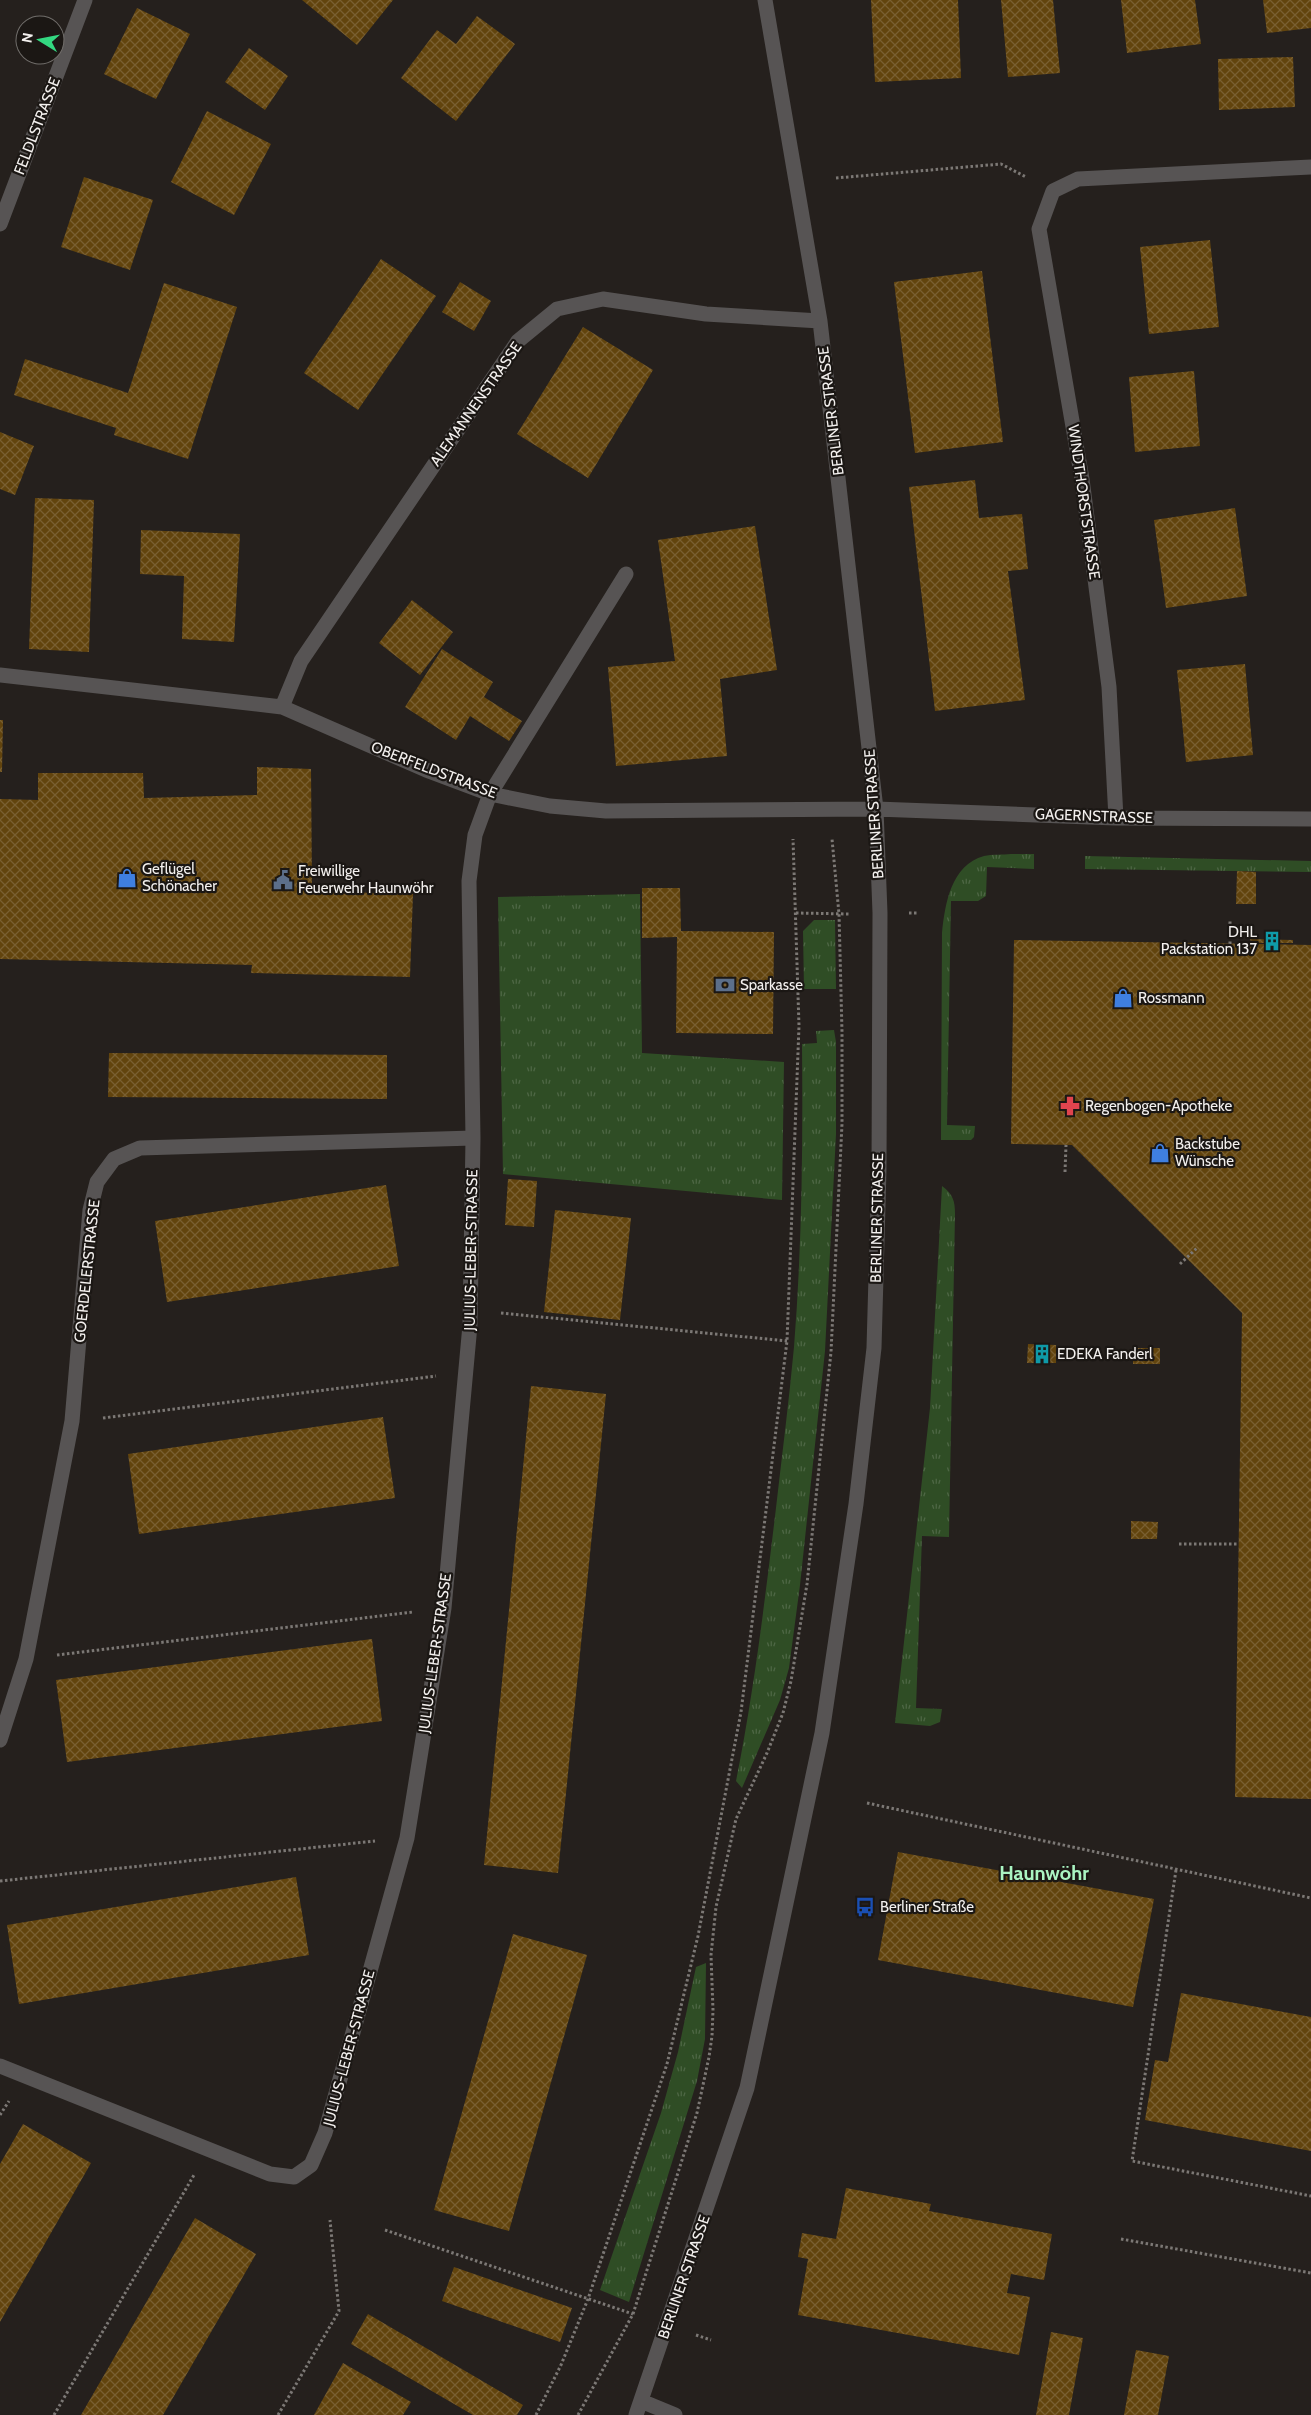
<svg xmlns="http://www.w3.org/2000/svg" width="1311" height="2415" font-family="Cabin,sans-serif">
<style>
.grass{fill:url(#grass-tufts)}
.building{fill:url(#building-cross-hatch)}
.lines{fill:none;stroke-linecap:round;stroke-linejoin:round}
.path{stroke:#7c7875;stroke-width:3;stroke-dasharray:2.5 2.5;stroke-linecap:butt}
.minor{stroke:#575454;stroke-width:15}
.labels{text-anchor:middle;stroke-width:4.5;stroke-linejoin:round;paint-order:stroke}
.street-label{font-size:15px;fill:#f3f0ee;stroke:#1b1714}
.poi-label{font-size:15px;fill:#f3f0ee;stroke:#1b1714;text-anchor:start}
.district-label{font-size:20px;font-weight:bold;fill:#aaf4c2;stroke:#1b1714}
</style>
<defs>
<pattern id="grass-tufts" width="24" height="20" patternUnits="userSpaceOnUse" patternTransform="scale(1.25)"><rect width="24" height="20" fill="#2f4d25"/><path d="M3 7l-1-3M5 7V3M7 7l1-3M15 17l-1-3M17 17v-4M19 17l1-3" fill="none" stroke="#4e6745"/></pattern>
<pattern id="building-cross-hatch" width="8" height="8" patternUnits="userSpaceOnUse" patternTransform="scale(1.25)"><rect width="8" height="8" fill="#62440d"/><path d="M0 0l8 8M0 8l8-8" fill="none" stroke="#795f31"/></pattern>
</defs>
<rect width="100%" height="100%" fill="#25201d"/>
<path class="grass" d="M1011,854H1034V869L987,867L986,896L978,901H951L947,1125L975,1126L974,1137L971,1140H941L942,933C945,904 951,865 984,856C992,854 1003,855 1011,854Z
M1085,856L1311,861V872L1085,869Z
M640,894L642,1053L784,1062L782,1200L503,1174L498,897Z
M814,920H835L836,989H804L803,931Z
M834,1030L836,1042V1134L825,1351L800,1585L789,1668L780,1700L742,1788L736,1781C754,1691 765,1600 776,1508C782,1455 789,1401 794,1347C802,1246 803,1145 802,1044L817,1043L816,1031Z
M942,1186C953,1194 955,1201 955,1214L949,1537L922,1536L916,1708L942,1709L940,1722L930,1726L895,1723L930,1408Z
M706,1963L705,2039L697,2081L629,2302L600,2290L661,2113L678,2052L696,1967Z"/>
<path class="building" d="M302,0H393L357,45Z
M871,0H958L961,78L875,82Z
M1001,0H1053L1060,73L1008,77Z
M1121,0H1195L1201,44L1127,53Z
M1263,0H1311V28L1267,33Z
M137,8L190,34L156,99L104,74Z
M477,16L515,44L456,121L401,78L437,30L456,44Z
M249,48L288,76L265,110L225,82Z
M1293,57L1295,107L1219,110L1218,59Z
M207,111L271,144L234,215L171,182Z
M84,177L153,200L130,270L61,247Z
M1210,240L1219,327L1149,334L1140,247Z
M381,259L436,296L358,410L304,373Z
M982,271L1003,442L915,453L894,282Z
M460,282L491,301L474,331L442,312Z
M164,283L237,307L188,459L114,435L116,428L14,395L25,359L128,393Z
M583,327L653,370L588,478L517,434Z
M1194,371L1200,446L1135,452L1129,377Z
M0,432L34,446L15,495L0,489Z
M975,480L979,518L1022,514L1028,569L1008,571L1025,700L935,711L909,487Z
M35,498L94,500L89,652L29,649Z
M1235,508L1247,596L1166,608L1154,520Z
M755,526L777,670L720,679L727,756L616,766L608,667L675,661L658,540Z
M141,530L240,534L234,642L182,639L184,576L140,574Z
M412,600L453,632L420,675L379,643Z
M442,649L493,682L484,697L522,721L509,741L470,716L456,740L405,707Z
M1245,664L1253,755L1186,762L1177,670Z
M0,720H3L2,772H0Z
M257,767L311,769L312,891L413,894L410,977L251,973L252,965L0,959V799L38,800V773H143L144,798L257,795Z
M1237,871L1256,872V904H1236Z
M642,888H680L681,931L774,932L773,1034L676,1033L677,937L642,938Z
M1250,939L1293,940V943H1251Z
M1014,940L1311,945V1799L1235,1797L1242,1313L1072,1145L1011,1144Z
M109,1053L387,1055V1099L108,1097Z
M508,1179L537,1181L534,1227L505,1225Z
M386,1185L399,1266L167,1302L155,1221Z
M555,1210L631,1218L620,1320L544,1312Z
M1028,1344L1056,1345V1363H1027Z
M1133,1348H1160V1364H1133Z
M531,1386L606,1394L558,1873L484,1865Z
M383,1417L395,1498L139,1534L128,1454Z
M1131,1521L1158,1522L1157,1539H1131Z
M372,1639L382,1721L67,1762L56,1680Z
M898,1852L1154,1899L1133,2007L878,1960Z
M296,1877L309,1955L19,2004L7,1925Z
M513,1934L587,1955L509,2231L434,2210Z
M1181,1993L1311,2017V2151L1145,2120L1155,2060L1168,2062Z
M23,2124L91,2163L0,2322V2164Z
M846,2188L931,2204L929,2211L1052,2234L1044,2280L1011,2274L1007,2293L1030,2297L1019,2355L798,2315L808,2259L798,2257L802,2233L836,2239Z
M195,2218L256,2254L218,2320L163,2415H81Z
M454,2267L572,2308L560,2342L442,2301Z
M368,2314L523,2405L517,2415H473L351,2344Z
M1051,2332L1083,2338L1069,2415H1036Z
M1136,2350L1169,2356L1158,2415H1124Z
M343,2363L411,2402L403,2415H314Z"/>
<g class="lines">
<path class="path" d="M836,178L1001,164L1026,177
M796,913L850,914
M909,913H919
M1230,944V919
M1065,1172L1066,1145
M1180,1264L1198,1247
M501,1313L787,1341
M103,1418L436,1376
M1179,1544H1238
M57,1655L413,1612
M867,1803L1311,1898
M1176,1870L1132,2161L1311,2196
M0,1881L375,1841
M0,2115L9,2101
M385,2230L633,2314
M1121,2239L1311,2273
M696,2335L711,2340
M54,2415L194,2175
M278,2415L339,2311L330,2220
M536,2415L561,2365L588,2299L667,2064L698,1936L741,1712L787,1341L799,1026L793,839
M578,2415L633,2314L697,2113L709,2057L712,2036L713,2010L711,1955L716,1907L736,1819L767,1753L783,1713L791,1681L807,1584L831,1352L842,1124V1032L839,914L832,839"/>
<path class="minor" d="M0,224L85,0
M0,675L282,707L426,770L490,794L550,806L606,811L876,809L1116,818L1311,819
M282,707L301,661L518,341L557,309L603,299L706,314L820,321
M1116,818L1109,687L1082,479L1039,229L1053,191L1078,179L1311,167
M0,1740L26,1659L72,1421L90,1210L97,1182L114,1159L140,1148L473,1138
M0,2066L270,2174L294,2177L311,2165L325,2133L407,1838L444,1608L470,1325L473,1138L469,881L475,835L490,794L626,574
M641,2401L675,2415
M636,2415L747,2088L822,1733L856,1504L874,1348L879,1169L880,913L876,809L820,321L765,0"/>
</g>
<defs>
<symbol id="shop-bare" viewBox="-9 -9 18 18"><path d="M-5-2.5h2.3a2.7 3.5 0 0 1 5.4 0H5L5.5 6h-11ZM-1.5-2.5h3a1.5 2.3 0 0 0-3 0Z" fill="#3f7fe0" stroke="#1b1714" stroke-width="2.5" paint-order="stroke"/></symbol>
<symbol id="civic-bare" viewBox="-9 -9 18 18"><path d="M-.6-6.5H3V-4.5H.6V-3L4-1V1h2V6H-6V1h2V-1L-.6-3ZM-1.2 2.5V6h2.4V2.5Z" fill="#5c6f8a" stroke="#1b1714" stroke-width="2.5" paint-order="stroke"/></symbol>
<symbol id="building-bare" viewBox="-9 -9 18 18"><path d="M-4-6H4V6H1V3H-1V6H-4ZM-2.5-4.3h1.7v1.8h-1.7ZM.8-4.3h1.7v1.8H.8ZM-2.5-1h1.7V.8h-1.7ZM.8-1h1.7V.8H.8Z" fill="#0f9aa8" stroke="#1b1714" stroke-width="2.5" paint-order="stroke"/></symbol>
<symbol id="bank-bare" viewBox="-9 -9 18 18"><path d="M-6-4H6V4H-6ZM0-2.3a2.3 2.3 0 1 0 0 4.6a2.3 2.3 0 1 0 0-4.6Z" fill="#5c6f8a" stroke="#1b1714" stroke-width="2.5" paint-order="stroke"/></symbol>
<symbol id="pharmacy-bare" viewBox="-9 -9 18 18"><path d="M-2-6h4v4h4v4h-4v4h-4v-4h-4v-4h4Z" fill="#e0444e" stroke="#1b1714" stroke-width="2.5" paint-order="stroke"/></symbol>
<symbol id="bus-bare" viewBox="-9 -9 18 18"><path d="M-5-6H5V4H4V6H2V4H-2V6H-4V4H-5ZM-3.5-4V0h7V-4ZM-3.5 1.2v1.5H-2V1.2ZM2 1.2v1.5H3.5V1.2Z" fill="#1a4fb4" stroke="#1b1714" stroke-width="2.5" paint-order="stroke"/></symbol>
</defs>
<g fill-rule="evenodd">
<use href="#shop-bare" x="113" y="864" width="28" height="28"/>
<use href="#civic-bare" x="269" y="866" width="28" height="28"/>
<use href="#building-bare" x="1258" y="927" width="28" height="28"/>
<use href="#bank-bare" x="711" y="971" width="28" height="28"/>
<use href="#shop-bare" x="1109" y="984" width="28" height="28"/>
<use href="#pharmacy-bare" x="1056" y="1092" width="28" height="28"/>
<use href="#shop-bare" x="1146" y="1139" width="28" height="28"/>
<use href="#building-bare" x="1028" y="1340" width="28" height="28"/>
<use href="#bus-bare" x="851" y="1893" width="28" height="28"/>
</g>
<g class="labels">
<g class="street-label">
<text transform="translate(37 126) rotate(-69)" y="5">FELDLSTRASSE</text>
<text transform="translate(476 404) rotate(-55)" y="5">ALEMANNENSTRASSE</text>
<text transform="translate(831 411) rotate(-97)" y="5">BERLINER STRASSE</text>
<text transform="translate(1084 502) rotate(82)" y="5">WINDTHORSTSTRASSE</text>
<text transform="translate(434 770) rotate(21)" y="5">OBERFELDSTRASSE</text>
<text transform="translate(874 814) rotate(-94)" y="5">BERLINER STRASSE</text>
<text transform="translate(1094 816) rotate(2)" y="5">GAGERNSTRASSE</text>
<text transform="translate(877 1218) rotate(-89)" y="5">BERLINER STRASSE</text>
<text transform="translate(471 1250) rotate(-89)" y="5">JULIUS-LEBER-STRASSE</text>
<text transform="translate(87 1271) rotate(-84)" y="5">GOERDELERSTRASSE</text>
<text transform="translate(435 1653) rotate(-82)" y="5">JULIUS-LEBER-STRASSE</text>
<text transform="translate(349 2048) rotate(-75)" y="5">JULIUS-LEBER-STRASSE</text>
<text transform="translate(684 2277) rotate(-71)" y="5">BERLINER STRASSE</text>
</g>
<g class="poi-label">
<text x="142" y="874">Geflügel<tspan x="142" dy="17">Schönacher</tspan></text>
<text x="298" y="876">Freiwillige<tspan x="298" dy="17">Feuerwehr Haunwöhr</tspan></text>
<text x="1257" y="937" text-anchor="end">DHL<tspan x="1257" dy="17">Packstation 137</tspan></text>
<text x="740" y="990">Sparkasse</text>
<text x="1138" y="1003">Rossmann</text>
<text x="1085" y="1111">Regenbogen-Apotheke</text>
<text x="1175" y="1149">Backstube<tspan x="1175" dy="17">Wünsche</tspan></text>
<text x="1057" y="1359">EDEKA Fanderl</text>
<text x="880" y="1912">Berliner Straße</text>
</g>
<g class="district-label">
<text x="1044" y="1880">Haunwöhr</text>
</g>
</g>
<g transform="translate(40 40) rotate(280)"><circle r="24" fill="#1b1714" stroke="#716e6b"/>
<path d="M0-4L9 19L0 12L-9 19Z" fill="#33d881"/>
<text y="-8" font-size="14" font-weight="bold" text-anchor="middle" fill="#f3f0ee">N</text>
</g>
</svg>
